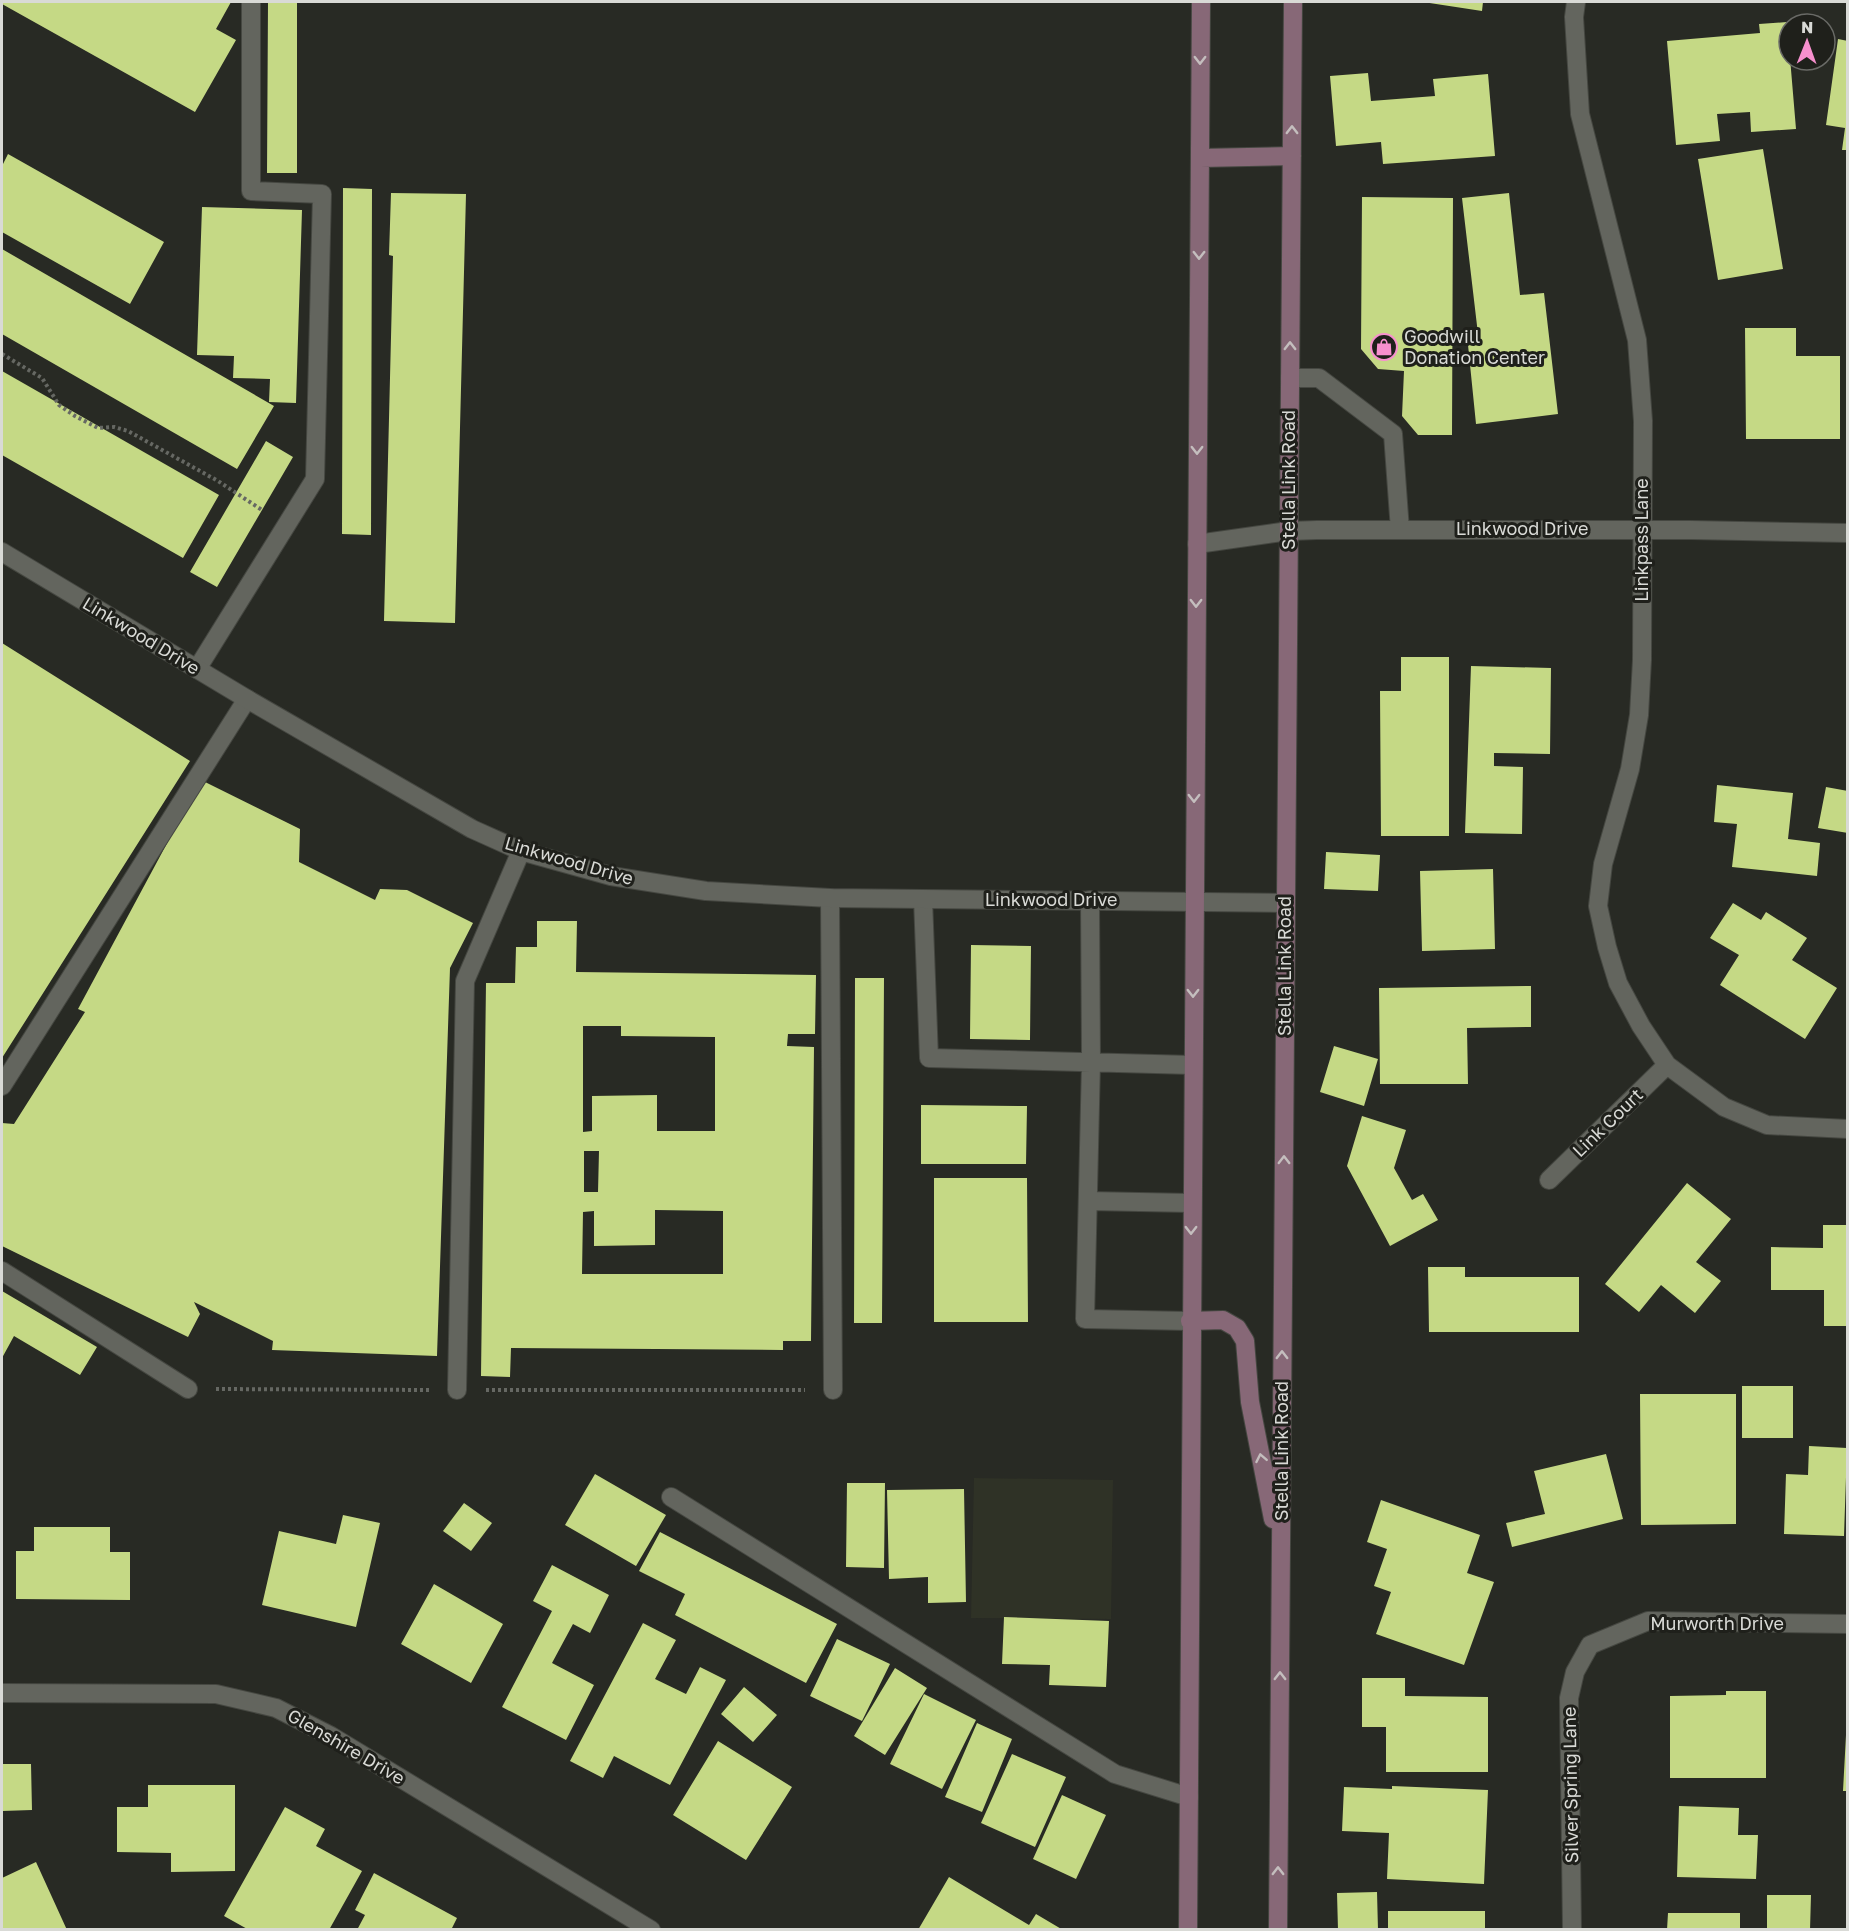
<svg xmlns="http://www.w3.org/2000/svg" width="1849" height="1931" font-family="'Golos Text',sans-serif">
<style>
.built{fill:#2f3226}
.building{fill:#c5d985;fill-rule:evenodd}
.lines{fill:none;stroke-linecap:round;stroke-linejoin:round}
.lane-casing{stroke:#454741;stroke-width:20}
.street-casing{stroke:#454741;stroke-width:20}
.secondary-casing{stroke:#454741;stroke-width:20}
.path{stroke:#666863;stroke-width:4;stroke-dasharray:3 3;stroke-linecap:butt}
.lane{stroke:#63655e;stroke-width:18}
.street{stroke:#63655e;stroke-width:18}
.secondary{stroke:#876877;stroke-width:18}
.oneway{stroke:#c4bebe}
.labels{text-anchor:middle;stroke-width:6;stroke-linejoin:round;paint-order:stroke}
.poi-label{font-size:18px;fill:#d9dad6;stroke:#1f201b;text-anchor:start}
.street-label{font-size:18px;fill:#d9dad6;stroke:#1f201b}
</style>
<rect width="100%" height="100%" fill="#282a24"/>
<path class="built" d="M974,1478L1113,1480L1111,1619L971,1618Z"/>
<path class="building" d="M2,2H231L216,29L236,40L195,112L2,4Z
M268,2H297V173H267Z
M1423,2H1483L1482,11Z
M1787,22L1796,129L1751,132L1750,112L1717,114L1720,141L1676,145L1667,41L1760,33L1759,24Z
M1838,39L1848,41V150H1842L1845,128L1826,125Z
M1368,73L1371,101L1435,96L1433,79L1488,74L1495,156L1383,164L1381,142L1336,146L1330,76Z
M1763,149L1783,269L1718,280L1698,159Z
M8,154L164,242L130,304L2,232V166Z
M343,188L372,189L371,535L342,534Z
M391,193L466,194L455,623L384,621L393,256L389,255Z
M1509,193L1520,295L1544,293L1558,414L1476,424L1467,335L1478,334L1462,198Z
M1362,197L1453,198L1452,435H1418L1402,416L1404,371L1378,369L1361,349Z
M202,207L302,210L296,403L269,402L270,379L233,378L234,356L197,355Z
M2,249L274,406L237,469L2,334Z
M1745,328H1796V356H1840V439H1746Z
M2,371L219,495L183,558L2,455Z
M266,441L293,457L217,587L190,572Z
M2,643L190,761L2,1058Z
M1401,657H1449V836H1381L1380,691H1401Z
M1471,666L1551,668L1550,754L1494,753V766L1523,767L1522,834L1465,833Z
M201,780L300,829L299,862L375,900L380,889L407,890L473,923L450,968L437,1356L272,1350L273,1341L194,1302L200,1314L188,1337L2,1246V1123L14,1124L85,1012L78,1009Z
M1717,785L1793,793L1788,839L1820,843L1817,876L1732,867L1737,824L1714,822Z
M1826,787L1848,791V833L1818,828Z
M1326,852L1380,855L1378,891L1324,889Z
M1493,869L1495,949L1422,951L1420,871Z
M1733,903L1761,920L1766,912L1807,938L1792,960L1837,988L1805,1039L1720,985L1739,955L1710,938Z
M537,921H577L576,972L816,975L815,1034H788L787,1046L814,1047L811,1341H783V1350L511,1348L510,1377L481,1376L486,983H515L516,947H537ZM583,1026H621V1036L715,1037V1131H657V1095L592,1096V1131L583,1132ZM584,1151H599L598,1192H584ZM655,1210L723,1211V1274H582L583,1212L594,1211V1246L655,1245Z
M971,945L1031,946L1030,1040L970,1039Z
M855,978H884L882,1323H854Z
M1531,986V1027L1467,1028L1468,1084H1380L1379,988Z
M1334,1046L1378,1059L1364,1106L1320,1092Z
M921,1105L1027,1106L1026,1164H921Z
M1362,1116L1406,1130L1394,1168L1412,1200L1423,1194L1438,1220L1390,1246L1347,1166Z
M934,1178H1027L1028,1322H934Z
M1687,1183L1731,1219L1696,1262L1721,1281L1695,1313L1661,1285L1639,1312L1605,1284Z
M1823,1225H1848V1326H1824V1290H1771V1247L1823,1248Z
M1428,1267H1465V1277H1579V1332H1429Z
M2,1291L97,1347L80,1375L14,1336L2,1358Z
M1742,1386H1793V1438H1742Z
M1640,1394H1736V1524L1641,1525Z
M1809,1446L1847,1448L1844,1536L1784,1534L1786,1474L1808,1475Z
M1606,1454L1623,1519L1512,1547L1506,1523L1545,1514L1534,1471Z
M595,1474L666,1515L636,1566L565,1525Z
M847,1483H885L884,1568L846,1567Z
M964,1489L966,1602L928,1603V1577L889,1579L887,1490Z
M1381,1500L1480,1535L1467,1573L1494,1582L1464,1665L1376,1634L1391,1592L1374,1586L1387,1549L1367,1542Z
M464,1503L492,1523L471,1551L443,1531Z
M343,1515L380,1523L356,1627L262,1605L279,1531L336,1544Z
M34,1527H110V1552H130V1600L16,1599V1551H34Z
M660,1532L837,1624L806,1683L675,1615L685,1594L639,1571Z
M552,1565L609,1595L590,1633L573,1624L552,1663L594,1685L566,1740L502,1707L552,1611L533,1601Z
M434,1584L503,1624L471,1683L401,1644Z
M1004,1617L1109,1621L1106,1687L1049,1685L1050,1665L1002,1664Z
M643,1623L676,1640L655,1679L686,1694L700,1667L726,1680L670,1785L614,1756L603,1778L570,1761Z
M837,1639L890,1664L862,1721L810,1696Z
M895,1668L927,1688L885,1755L854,1736Z
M1362,1678H1405V1696L1488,1697V1772H1386V1727H1362Z
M744,1687L777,1715L753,1742L721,1714Z
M1726,1691H1766V1778H1670V1696L1726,1695Z
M924,1694L976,1720L942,1789L890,1764Z
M977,1723L1012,1739L982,1812L945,1797Z
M1846,1735H1848V1791H1843Z
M718,1741L792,1787L746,1860L673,1815Z
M1012,1754L1066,1777L1035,1847L981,1823Z
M2,1764H31L32,1810L2,1811Z
M148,1785H235V1871L171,1872V1853L117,1852V1807H148Z
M1392,1786L1488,1790L1484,1884L1387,1879L1389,1833L1342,1831L1344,1787L1392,1789Z
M1062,1795L1106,1815L1076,1879L1033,1859Z
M1679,1806L1739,1808L1738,1835H1758L1756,1879L1677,1877Z
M285,1807L325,1829L316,1846L362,1871L329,1930H249L224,1916Z
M36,1862L67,1930H2V1878Z
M374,1873L457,1918L451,1930H357L365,1915L355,1910Z
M949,1877L1029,1925L1036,1914L1063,1930H918Z
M1377,1892L1378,1930H1338L1337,1893Z
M1767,1895H1811L1810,1930H1767Z
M1388,1911H1485V1930H1388Z
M1668,1913H1740V1930H1667Z"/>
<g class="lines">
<defs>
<path id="lane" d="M1290,378H1319L1393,434L1400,530
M197,669L315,479L322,194L251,191V2
M830,898L833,1390
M923,899L929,1058L1192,1065
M1090,900L1091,1062L1085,1319L1190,1321
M2,1086L247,699
M1088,1201L1191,1203
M2,1271L188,1389
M457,1390L465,981L521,851
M671,1497L1115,1774L1189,1797"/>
<path id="street" d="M1576,2L1574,17L1580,114L1637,340L1643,421L1642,660L1639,715L1630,769L1603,864L1598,906L1607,947L1618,983L1641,1026L1667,1065L1724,1107L1767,1125L1848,1129
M1197,544L1289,531L1317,530H1691L1848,533
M2,552L247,699L472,829L521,851L611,876L706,891L830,898L1286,903
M1549,1180L1667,1065
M2,1693L216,1694L276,1708L331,1736L651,1930
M1572,1930L1569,1698L1575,1672L1590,1645L1648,1621L1848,1624"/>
<path id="secondary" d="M1200,158L1292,156
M1190,1321L1223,1320L1237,1328L1245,1341L1250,1402L1273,1519
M1188,1930L1201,2
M1278,1930L1293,2"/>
</defs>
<use href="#lane" class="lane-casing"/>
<use href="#street" class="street-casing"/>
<use href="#secondary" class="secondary-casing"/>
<path class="path" d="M2,354L42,378L59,405L75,416L98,428L114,427L128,431L218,481L262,510
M216,1389L430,1390
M486,1390H805"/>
<use href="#lane" class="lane"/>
<use href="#street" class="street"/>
<use href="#secondary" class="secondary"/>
</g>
<defs><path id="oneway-chevron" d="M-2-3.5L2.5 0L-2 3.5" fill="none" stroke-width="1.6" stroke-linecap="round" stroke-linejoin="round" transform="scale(1.5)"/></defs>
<g class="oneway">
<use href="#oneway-chevron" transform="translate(1200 60) rotate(90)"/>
<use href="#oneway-chevron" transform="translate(1292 130) rotate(-90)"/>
<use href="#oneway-chevron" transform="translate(1199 255) rotate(90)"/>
<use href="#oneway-chevron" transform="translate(1290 346) rotate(-90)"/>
<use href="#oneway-chevron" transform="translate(1197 450) rotate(90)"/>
<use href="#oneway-chevron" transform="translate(1196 603) rotate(90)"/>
<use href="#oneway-chevron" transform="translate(1194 798) rotate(90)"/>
<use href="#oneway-chevron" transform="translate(1193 993) rotate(90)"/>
<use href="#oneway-chevron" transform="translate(1284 1160) rotate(-90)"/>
<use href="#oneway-chevron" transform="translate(1191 1230) rotate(90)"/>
<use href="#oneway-chevron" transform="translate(1282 1355) rotate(-90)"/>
<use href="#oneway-chevron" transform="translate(1261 1458) rotate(-101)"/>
<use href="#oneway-chevron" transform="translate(1280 1676) rotate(-90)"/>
<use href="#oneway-chevron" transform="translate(1278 1871) rotate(-90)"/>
</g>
<defs>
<symbol id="shop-ring" viewBox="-11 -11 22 22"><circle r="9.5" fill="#1f201b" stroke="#f790ce" stroke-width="1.5"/><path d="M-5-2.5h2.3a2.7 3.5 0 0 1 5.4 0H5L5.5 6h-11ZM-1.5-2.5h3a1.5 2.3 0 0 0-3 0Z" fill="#f790ce"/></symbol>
</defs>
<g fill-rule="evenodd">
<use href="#shop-ring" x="1369" y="332" width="30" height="30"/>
</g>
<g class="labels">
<g class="poi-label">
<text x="1404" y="343">Goodwill<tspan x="1404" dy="21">Donation Center</tspan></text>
</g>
<g class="street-label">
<text transform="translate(1289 480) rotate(-90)" y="6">Stella Link Road</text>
<text x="1522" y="535">Linkwood Drive</text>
<text transform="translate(1642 540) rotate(-90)" y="6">Linkpass Lane</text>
<text transform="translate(141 636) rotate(31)" y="6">Linkwood Drive</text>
<text transform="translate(569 861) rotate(16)" y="6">Linkwood Drive</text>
<text x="1051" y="906">Linkwood Drive</text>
<text transform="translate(1285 966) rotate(-90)" y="6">Stella Link Road</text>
<text transform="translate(1608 1123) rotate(-44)" y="6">Link Court</text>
<text transform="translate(1282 1451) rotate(-90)" y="6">Stella Link Road</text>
<text x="1717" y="1630">Murworth Drive</text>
<text transform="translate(346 1747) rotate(30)" y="6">Glenshire Drive</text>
<text transform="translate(1571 1785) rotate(-91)" y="6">Silver Spring Lane</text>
</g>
</g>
<rect width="1849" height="1931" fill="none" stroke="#d9dad6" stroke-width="6"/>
<g transform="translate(1807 42) rotate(1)"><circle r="28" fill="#1f201b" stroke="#696a66" stroke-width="1.5"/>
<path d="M0-4.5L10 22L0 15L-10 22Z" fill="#f790ce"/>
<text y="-9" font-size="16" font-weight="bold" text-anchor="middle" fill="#d9dad6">N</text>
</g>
</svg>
